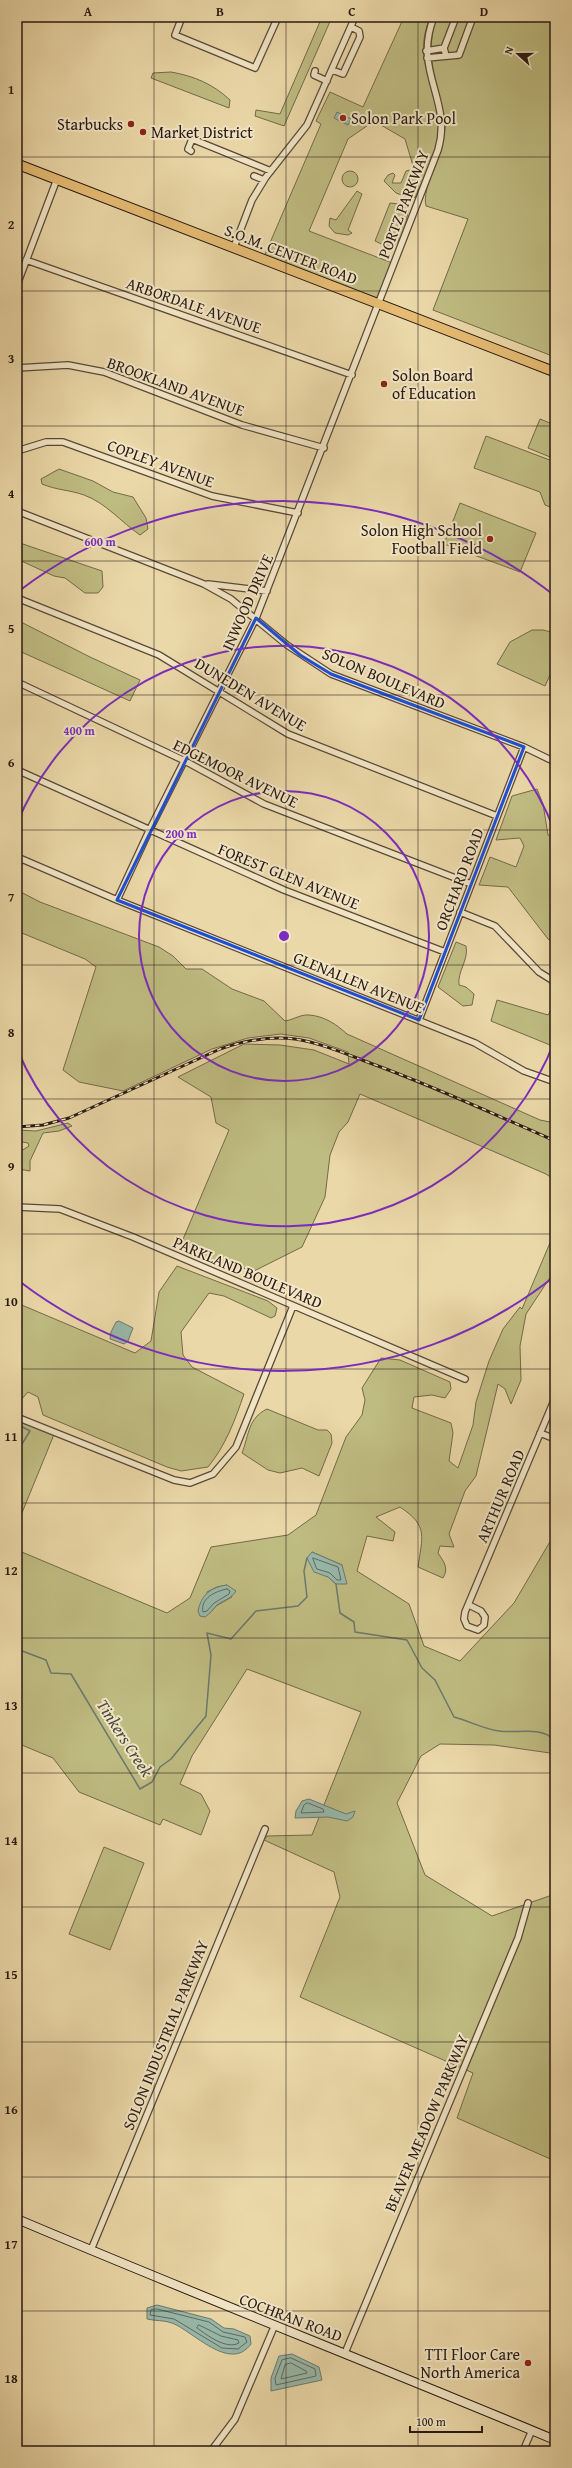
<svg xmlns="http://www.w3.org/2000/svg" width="572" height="2468" font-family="'Gentium Book Plus',serif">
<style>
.green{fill:#bfbc82;stroke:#736a4a;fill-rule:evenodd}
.water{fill:#98b9ab;stroke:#6b796e}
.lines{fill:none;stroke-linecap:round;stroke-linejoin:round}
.shore{stroke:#60695e;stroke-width:1}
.stream{stroke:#6b796e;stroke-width:1.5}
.street-casing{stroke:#584938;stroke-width:8}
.secondary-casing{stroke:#271912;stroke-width:10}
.primary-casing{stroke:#271912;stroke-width:11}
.street{stroke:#f2e6c6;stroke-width:5.5}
.secondary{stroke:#f2e6c6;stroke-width:8}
.primary{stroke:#e6bc74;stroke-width:9}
.rail-casing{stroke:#271912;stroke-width:3}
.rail{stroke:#f2e6c6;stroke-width:1.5;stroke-dasharray:4.5;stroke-linecap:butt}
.marked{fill:none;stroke:#1d4ed8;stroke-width:3;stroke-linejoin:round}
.grid{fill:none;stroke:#271912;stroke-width:1;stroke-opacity:0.55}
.ring{fill:none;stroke:#7b2cbf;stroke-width:2}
.poi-dot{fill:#8f2418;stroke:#f2e6c6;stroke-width:1.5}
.labels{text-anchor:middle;stroke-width:4;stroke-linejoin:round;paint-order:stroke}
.poi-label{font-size:16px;fill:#271912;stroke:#f2e6c6;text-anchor:start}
.street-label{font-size:16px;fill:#271912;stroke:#f2e6c6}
.water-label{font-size:17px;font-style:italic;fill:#494940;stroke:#f2e6c6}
.centre{fill:#7b2cbf;stroke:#f2e6c6;stroke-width:2}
.ring-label{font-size:12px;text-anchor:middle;font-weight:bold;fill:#7b2cbf;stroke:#f2e6c6;stroke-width:4;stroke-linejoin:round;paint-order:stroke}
.neatline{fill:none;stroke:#271912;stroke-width:1.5}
.grid-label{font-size:13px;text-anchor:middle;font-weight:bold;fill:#271912}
</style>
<rect width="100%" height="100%" fill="#ebd8a8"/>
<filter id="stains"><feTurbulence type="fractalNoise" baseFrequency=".005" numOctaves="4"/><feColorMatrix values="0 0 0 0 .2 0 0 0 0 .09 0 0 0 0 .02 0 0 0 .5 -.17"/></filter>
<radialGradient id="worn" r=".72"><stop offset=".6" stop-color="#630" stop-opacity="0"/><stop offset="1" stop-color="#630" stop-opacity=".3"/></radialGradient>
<path class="green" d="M322,17H332L284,126L255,116L256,110L280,114Z
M404,17H430C412,63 437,81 439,122C440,149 425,174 415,198L413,196L410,198L396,193L384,181L388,175L393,173L395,175L392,183H401L406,171L414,169L405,139L374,121L348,139L309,231L395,264L379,304L263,259L321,124L316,121L330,92L363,107Z
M436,17H555V357L433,310L468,219L426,206C421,189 444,150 445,127C446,119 441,109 439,100C432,68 427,50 436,17Z
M171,72C194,76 213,84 230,100L229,108L151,78L153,73Z
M342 179a8 8 0 1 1 16 0a8 8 0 1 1-16 0Z
M357,191L362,194L348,230L352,233L348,235L335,233L329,226L330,218L336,220Z
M390,203L399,204L408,209C408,220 401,244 390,248L375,241Z
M540,419L555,425V459L528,448Z
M486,436L555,462V509L545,505L540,492L474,468Z
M59,469L93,481L113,492L133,497L146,518L148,529L140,535C121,522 106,503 84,495C70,490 56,490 42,484L41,479Z
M460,503L536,533L520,572L444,544Z
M17,542L102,571L103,587L98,593H85L65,578L54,576L17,559Z
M17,620L90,657L140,680L130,701L17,650Z
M532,630H543L555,633V664L545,686L497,664L510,642Z
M537,789L543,804L548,835L555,838V944L548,939L508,887L479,885L490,857L516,867L524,846L520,838L496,840L512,796Z
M17,890L40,902L159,947L173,956L186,969H202L232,989L264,1001L285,1021C293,1020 301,1014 309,1015C324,1016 336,1024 347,1034L540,1120L555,1123V1180L546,1174L360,1094L348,1122L339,1132L330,1155L325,1197L302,1247L254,1271L204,1257L193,1253L181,1244L229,1130L216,1123L211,1097L178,1077L244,1044L280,1045L314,1050L349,1064L348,1052L309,1038L281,1034L248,1038L212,1049L123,1091L79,1082L63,1070L96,967L85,959L17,931Z
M456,942L466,946C469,960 457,972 459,985L466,987L474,994L472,1005L463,1006L438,987Z
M497,1000L548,1015L555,1003V1047L491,1021Z
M68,1123L72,1126L59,1131L43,1133L30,1161V1171L18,1169V1153L29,1146L28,1143L17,1141V1130L36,1131Z
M555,1231V1270L526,1314L520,1346L521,1380L511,1404L505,1389L498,1384L476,1476L465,1491L449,1534L454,1547L440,1546L438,1553C444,1562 449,1568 443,1578L418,1567C422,1537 429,1526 400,1507L376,1517L395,1532L393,1541L367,1536L357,1571L409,1604L424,1646L460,1661L514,1603L555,1533V1758L550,1753L494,1745L440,1744L421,1756L397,1803L425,1875L492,1916L555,1894V2161L457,2118L473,2073L300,1997L340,1897L334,1872L264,1840L267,1836L312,1835L361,1712L247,1669L192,1756L180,1784L201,1794L210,1811L201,1835L163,1819L160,1825L79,1792L53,1758L17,1743V1550L167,1613L190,1598L211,1547L288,1535L316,1515L346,1437L362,1415L365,1400L362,1388L381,1358L400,1360L450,1382L451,1389L445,1398L432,1395L414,1397L412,1408L451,1423L453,1433L449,1461L458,1468L473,1425L476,1402L489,1361L503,1329L520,1307L522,1309ZM312,1552L342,1565L336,1584L328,1577ZM227,1585L232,1597L216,1606L209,1614L207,1592L217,1587Z
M177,1266L268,1301L277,1308L275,1316L271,1318L224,1296L209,1293L181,1332L183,1355L192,1367L244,1394C235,1420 226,1445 208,1467L181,1471L167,1467L43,1415L38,1397L28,1392L20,1401L17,1411V1303L135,1353L151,1341L159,1292Z
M267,1409L318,1430H327L331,1434L332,1443L319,1476L302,1468L280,1473L268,1470L242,1453C249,1435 248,1418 267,1409Z
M17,1418L55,1432L17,1525Z
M104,1847L144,1863L110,1950L69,1934Z"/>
<path class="water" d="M337,112L351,119L348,125L334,118Z
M119,1321L133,1328L128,1341L124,1344L110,1339L111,1332L116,1322Z
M312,1552L342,1565L347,1584H336L328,1577L314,1572L307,1558Z
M227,1585L236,1591C231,1599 224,1600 217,1605C213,1609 210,1614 205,1617L200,1616L198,1611C201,1595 211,1587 227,1585Z
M309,1799L346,1814L355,1811L353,1817L347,1821L328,1817L295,1818L296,1811L302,1801Z
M157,2305L211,2319L224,2328L234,2329L250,2336L251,2344C230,2373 193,2331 172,2323C164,2320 155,2321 147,2319V2308Z
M292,2354L319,2367L322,2380L271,2391V2378L279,2356Z"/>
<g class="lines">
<path class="shore" d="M313,1558L338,1567L341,1580H337L330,1573L317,1569Z
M227,1589L230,1591L229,1594L214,1603L207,1611L203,1612C200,1598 216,1591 227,1589Z
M308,1803L323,1809L324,1812L301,1813L304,1805Z
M157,2309L209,2322L223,2332L245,2337L247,2342L238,2349L222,2348L174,2319L150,2315L151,2310Z
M199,2325L221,2336L238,2340L239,2343C226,2350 207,2335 197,2328Z
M291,2358L315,2369L316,2376L276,2385L275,2378L282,2360Z
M291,2363L306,2371L307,2373L281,2379L285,2365Z"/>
<path class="stream" d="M17,1424L30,1431L17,1452
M336,1584L340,1613L354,1622L355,1632L407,1640L422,1668L435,1680L454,1717C469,1721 484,1729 499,1731C516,1734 542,1725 555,1741
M17,1649L46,1660L51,1673L71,1674L140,1789L152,1782L160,1767L171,1759L206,1716L211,1655L207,1633L231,1639L256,1611L298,1606L307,1597L304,1571L307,1558"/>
<defs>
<path id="street" d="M182,17L175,35L255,68L278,17
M426,51L444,48
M446,56L444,48L456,17
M427,58L459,55L473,17
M332,70L343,74L360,37L359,31L351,27
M315,71L314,75L327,81
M191,151L188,149L192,139L271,171
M254,176L264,180
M234,247L252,200L266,177L307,125L355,17
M26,260L352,375
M17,285L57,179
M17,368L68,365L104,372L242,425L324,448
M17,451L46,442H63L212,496L298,513
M17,511L204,584L231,599L287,645L331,674L524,747L555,762
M208,584L267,591
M17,598L159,655L288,734L497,816
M17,682L185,761L264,804L471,884
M17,770L284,890L445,952
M17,857L117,900L475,1043L524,1071L555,1082
M117,900L149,831L256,618L438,150C453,100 412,71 434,17
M460,912L495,926L539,972L555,982
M419,1020L524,747
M17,1207L60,1209L133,1237L465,1379
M19,1418L174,1480L190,1483L213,1474L236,1447L293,1306
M540,1433L555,1439
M469,1605L481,1611L485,1617L484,1625L478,1630L467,1626L464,1619L465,1612L555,1398
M91,2250L265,1829
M345,2353L518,1938L528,1903
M211,2451L235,2419L274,2327
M523,2451L532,2430"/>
<path id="secondary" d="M17,2219C196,2295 376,2365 555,2440"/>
<path id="primary" d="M17,164L555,372"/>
</defs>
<use href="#street" class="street-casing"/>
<use href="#secondary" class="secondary-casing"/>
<use href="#primary" class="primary-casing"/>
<use href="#street" class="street"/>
<use href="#secondary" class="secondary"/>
<use href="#primary" class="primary"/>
<defs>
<path id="rail" d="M17,1127L43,1125L69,1118L220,1049C243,1041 271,1036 295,1039C321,1043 346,1054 370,1063C433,1086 494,1114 555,1141"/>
</defs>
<use href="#rail" class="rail-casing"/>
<use href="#rail" class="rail"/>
</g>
<path class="marked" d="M256,618L300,655L331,674L524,747L419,1020L117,900Z"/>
<path class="grid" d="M154,17V2451M286,17V2451M418,17V2451M17,157H555M17,291H555M17,426H555M17,561H555M17,695H555M17,830H555M17,965H555M17,1099H555M17,1234H555M17,1369H555M17,1503H555M17,1638H555M17,1773H555M17,1907H555M17,2042H555M17,2177H555M17,2311H555"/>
<g class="ring">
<circle cx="284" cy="936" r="145"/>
<path d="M555 1040A290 290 0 0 1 17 1049M17 823A290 290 0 0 1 555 832"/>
<path d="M555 1276A435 435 0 0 1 19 1281M19 591A435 435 0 0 1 555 596"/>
</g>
<g class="poi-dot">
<circle cx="343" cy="118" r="4"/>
<circle cx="131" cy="124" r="4"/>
<circle cx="143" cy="132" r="4"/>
<circle cx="384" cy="384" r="4"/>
<circle cx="490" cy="539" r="4"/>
<circle cx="528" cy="2363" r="4"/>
</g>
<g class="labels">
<g class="poi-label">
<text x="351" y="124">Solon Park Pool</text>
<text x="123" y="130" text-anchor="end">Starbucks</text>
<text x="151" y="138">Market District</text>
<text x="392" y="381">Solon Board<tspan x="392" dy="18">of Education</tspan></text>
<text x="482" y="536" text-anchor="end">Solon High School<tspan x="482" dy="18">Football Field</tspan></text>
<text x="520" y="2360" text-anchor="end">TTI Floor Care<tspan x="520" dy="18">North America</tspan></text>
</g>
<g class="street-label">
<text transform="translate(403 204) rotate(-69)" y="6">PORTZ PARKWAY</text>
<text transform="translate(291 254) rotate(21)" y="6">S.O.M. CENTER ROAD</text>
<text transform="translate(194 305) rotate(19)" y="6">ARBORDALE AVENUE</text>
<text transform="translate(176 386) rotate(20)" y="6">BROOKLAND AVENUE</text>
<text transform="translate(161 463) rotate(20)" y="6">COPLEY AVENUE</text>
<text transform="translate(247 602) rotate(-66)" y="6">INWOOD DRIVE</text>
<text transform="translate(384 678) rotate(23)" y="6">SOLON BOULEVARD</text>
<text transform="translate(251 694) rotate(31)" y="6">DUNEDEN AVENUE</text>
<text transform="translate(236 773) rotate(26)" y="6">EDGEMOOR AVENUE</text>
<text transform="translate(289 876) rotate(22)" y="6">FOREST GLEN AVENUE</text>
<text transform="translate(459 879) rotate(-69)" y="6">ORCHARD ROAD</text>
<text transform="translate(359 982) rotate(22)" y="6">GLENALLEN AVENUE</text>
<text transform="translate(248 1272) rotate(23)" y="6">PARKLAND BOULEVARD</text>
<text transform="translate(500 1496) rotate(-67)" y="6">ARTHUR ROAD</text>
<text transform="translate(165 2035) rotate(-68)" y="6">SOLON INDUSTRIAL PARKWAY</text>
<text transform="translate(426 2123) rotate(-67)" y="6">BEAVER MEADOW PARKWAY</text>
<text transform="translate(291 2317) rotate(21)" y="6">COCHRAN ROAD</text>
</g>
<g class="water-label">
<text transform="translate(125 1738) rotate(57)" y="6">Tinkers Creek</text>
</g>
</g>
<circle cx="284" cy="936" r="6" class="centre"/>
<g class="ring-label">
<text x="100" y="546">600 m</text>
<text x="79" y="735">400 m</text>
<text x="181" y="838">200 m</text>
</g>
<rect width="572" height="2468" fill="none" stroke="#ebd8a8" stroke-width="44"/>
<g transform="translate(518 54) rotate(291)" stroke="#f2e6c6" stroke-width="3" paint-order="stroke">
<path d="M0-3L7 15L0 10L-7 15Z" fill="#271912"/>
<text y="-6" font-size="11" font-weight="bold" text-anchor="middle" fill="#271912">N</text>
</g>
<path d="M410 2426v6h72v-6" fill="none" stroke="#271912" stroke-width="2"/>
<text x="416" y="2426" font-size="12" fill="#271912" stroke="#f2e6c6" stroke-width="3" paint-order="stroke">100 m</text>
<rect x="22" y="22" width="528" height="2424" class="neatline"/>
<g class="grid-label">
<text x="88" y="16">A</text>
<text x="220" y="16">B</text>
<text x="352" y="16">C</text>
<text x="484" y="16">D</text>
<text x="11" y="94">1</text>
<text x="11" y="229">2</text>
<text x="11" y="363">3</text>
<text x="11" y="498">4</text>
<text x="11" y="633">5</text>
<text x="11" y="767">6</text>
<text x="11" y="902">7</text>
<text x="11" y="1037">8</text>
<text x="11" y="1171">9</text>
<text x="11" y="1306">10</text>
<text x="11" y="1441">11</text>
<text x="11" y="1575">12</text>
<text x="11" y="1710">13</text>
<text x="11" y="1845">14</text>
<text x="11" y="1979">15</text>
<text x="11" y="2114">16</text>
<text x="11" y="2249">17</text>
<text x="11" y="2383">18</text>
</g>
<rect width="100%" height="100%" filter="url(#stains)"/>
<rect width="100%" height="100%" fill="url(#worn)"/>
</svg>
